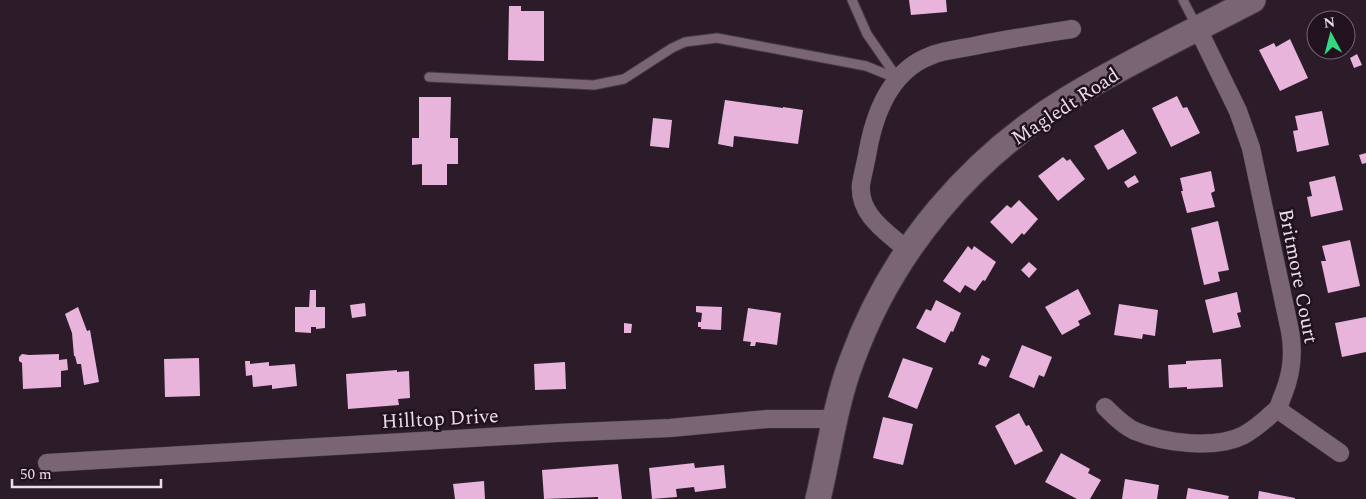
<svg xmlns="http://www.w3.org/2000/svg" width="1366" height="499" font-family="Spectral,serif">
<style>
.building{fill:#e8b4dc}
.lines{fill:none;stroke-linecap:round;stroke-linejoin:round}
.lane-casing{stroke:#473a44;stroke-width:11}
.street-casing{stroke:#473a44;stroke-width:19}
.secondary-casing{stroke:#473a44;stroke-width:27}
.lane{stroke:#796574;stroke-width:9}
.street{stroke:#796574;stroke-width:18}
.secondary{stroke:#796574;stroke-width:25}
.labels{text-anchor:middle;stroke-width:5;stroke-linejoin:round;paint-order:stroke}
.street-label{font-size:20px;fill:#eadee7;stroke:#22121f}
</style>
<rect width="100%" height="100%" fill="#2c1c29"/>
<path class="building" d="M909,0H946L947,12L911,15Z
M509,6H521V11H544V61L508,60Z
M1290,39L1308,78L1280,91L1259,50L1274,43L1276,47Z
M1357,54L1362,65L1354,68L1350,58Z
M1177,96L1183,108L1187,107L1200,133L1171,147L1152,108Z
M419,97H451L450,138H458V164H447V185H422V164L412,165V138H419Z
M725,100L783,108V107L803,110L798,144L734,136L733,147L718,144Z
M1322,111L1329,145L1297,152L1293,131L1298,130L1295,116Z
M653,118L672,120L669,148L650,146Z
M1123,129L1137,153L1108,170L1094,146Z
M1366,153V163L1362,164L1359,155Z
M1063,157L1067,161L1070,159L1085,179L1058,201L1038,176Z
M1211,171L1215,191L1211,193L1215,207L1187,213L1181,191H1183L1180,178Z
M1135,175L1139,182L1128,188L1124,182Z
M1335,176L1343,210L1311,217L1307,197L1312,196L1309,182Z
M1019,200L1038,219L1024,235L1022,233L1012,244L990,222L1007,205L1011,208Z
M1218,221L1229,270L1218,272L1220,281L1204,285L1191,228Z
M1350,240L1360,286L1328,293L1321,261H1326L1322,246Z
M968,246L972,250L974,246L996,262L985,281L983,280L975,291L965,285L960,293L943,281Z
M1029,262L1037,269L1029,278L1021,270Z
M1078,289L1091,314L1078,321L1080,325L1062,335L1045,307Z
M310,290H316V307H325V328L316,329V327H311V333L295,332V307H309Z
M1237,292L1241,312L1237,313L1241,327L1213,333L1205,300Z
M936,300L961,313L953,332L951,331L945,343L916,328L926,309L931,311Z
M365,303L366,316L352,318L350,305Z
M1119,304L1158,310L1155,336L1143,334L1142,339L1114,335Z
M696,306L722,307L721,330L701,329V327H698V322H701L702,313L696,312Z
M78,307L87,331L90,330L99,382L84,385L81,364H77L75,356H74L72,333L65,314Z
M748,308L781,313L777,345L756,342L755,346H750L751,342L743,341Z
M1366,317V352L1342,357L1335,323Z
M624,323L632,324L631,333H624Z
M1022,345L1052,357L1044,377L1039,375L1034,388L1009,377Z
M22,354L29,355L59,354V360L67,359L68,370L61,371V387L23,389L22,363L19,361V357Z
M982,355L990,359L986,367L978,364Z
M199,358L200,396L165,397L164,359Z
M903,358L933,368L917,409L888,397Z
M1221,359L1223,387L1187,389V387L1169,388L1168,365L1186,364V361Z
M245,361H250V364L269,362V366L295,364L297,386L272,389V385L253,387L252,375L246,376Z
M565,362L566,389L535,390L534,364Z
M397,370V372L409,371L410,398L398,399L399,405L348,409L346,374Z
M1019,413L1026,426L1029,425L1043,451L1015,465L995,426Z
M883,417L913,424L903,465L873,458Z
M1061,453L1090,469L1088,473L1101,480L1090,499H1077L1045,482Z
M694,463L695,468L724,465L726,488L695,492L694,487L676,489L677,497L652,499L649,468Z
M618,464L622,499H598V497L544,499L542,470Z
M1125,479L1159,485L1157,499H1122Z
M484,481L485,499H455L453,484Z
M1188,488L1229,496L1228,499H1186Z
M1259,491L1295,498V499H1258Z"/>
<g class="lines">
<defs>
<path id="lane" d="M852,0L867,34L898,79
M1183,0L1197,27
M429,77L594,85L624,79L672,48L685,42L717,38L866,66L898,79"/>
<path id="street" d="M907,250C887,232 858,215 861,184C863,173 866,162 868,150C875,112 891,71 930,56C943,50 960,49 974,46C1007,39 1040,34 1072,29
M1105,407C1114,416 1124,426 1135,431C1164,443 1215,450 1244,435C1251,431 1259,425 1266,419C1269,416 1274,412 1277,409C1280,405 1281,399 1283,395C1292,373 1294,354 1290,331L1251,148L1238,111L1198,29
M1277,409L1340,453
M47,463L557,433L670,428L767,419H836"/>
<path id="secondary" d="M818,499C829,453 835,404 852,360C892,250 970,158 1069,98C1128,62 1192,32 1253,0"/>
</defs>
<use href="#lane" class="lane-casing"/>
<use href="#street" class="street-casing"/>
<use href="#secondary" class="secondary-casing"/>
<use href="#lane" class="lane"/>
<use href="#street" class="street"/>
<use href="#secondary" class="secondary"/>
</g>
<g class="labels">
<g class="street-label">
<text transform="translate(1065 106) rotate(-33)" y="7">Magledt Road</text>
<text transform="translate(1299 276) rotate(79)" y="7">Britmore Court</text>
<text transform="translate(440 418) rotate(-3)" y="7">Hilltop Drive</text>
</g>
</g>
<g transform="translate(1331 35) rotate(353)"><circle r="24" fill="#22121f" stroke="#72646f"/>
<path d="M0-4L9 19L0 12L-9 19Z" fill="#35d881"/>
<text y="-8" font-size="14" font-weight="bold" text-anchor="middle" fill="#eadee7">N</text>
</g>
<path d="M12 479v8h149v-8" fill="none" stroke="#eadee7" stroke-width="2.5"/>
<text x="20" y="479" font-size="15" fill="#eadee7" stroke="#22121f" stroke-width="4" paint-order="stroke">50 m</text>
</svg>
